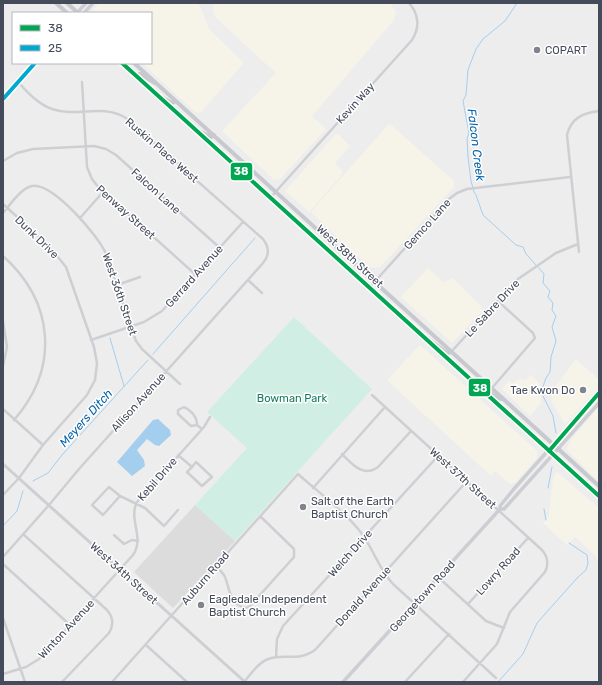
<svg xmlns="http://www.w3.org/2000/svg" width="602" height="685" font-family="Rubik,sans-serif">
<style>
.commercial{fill:#f6f4e8}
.education{fill:#dcdcdd}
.green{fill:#d0eee3}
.water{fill:#a4ceed}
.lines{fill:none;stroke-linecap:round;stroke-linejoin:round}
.stream{stroke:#a4ceed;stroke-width:1}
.minor{stroke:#cecfd3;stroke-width:2.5}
.tertiary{stroke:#cecfd3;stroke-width:3}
.secondary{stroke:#cdced3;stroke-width:3.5}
.primary{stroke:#c8c9ce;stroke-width:4}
.bus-1-casing{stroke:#fff;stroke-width:7}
.bus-2-casing{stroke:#fff;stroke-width:7}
.bus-1{stroke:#00a651;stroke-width:4}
.bus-2{stroke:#00a9ce;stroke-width:4}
.poi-dot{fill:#80848d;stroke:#fff;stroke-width:1.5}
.labels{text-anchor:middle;stroke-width:3;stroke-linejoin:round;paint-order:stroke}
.poi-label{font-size:11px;fill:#444b5a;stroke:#fff;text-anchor:start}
.street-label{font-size:11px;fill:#444b5a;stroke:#fff}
.park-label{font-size:11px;fill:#147c5f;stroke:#fff}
.water-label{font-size:12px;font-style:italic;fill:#0964a9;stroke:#fff}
.line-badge{stroke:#fff;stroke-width:1.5}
.badge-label{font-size:11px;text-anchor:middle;font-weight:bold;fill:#fff}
</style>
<rect width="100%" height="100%" fill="#eeeded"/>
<path class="commercial" d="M99,3H197L201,8L209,29L243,62L242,65L200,113L195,112L142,63H151V13H93V10Z
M214,3H390L396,12L394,20L312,116L326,129L279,180L273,179L222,131L276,73L216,18L213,12Z
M388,125H391L454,181V187L381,266L377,268L369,267L311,212Z
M336,134H338L350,146L335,163L342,171L341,176L309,212L285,191Z
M428,268L444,283L452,278L481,306L482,311L452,343L401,297Z
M420,345L537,451V458L515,483L510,484L495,471L491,476L387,380Z
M576,359L599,380V387L565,424L552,403L551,395L553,390Z
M531,375L540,384L541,403L530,416L502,389L509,381L512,384L517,380L523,379L525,381Z
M599,406V482L566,449L570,441Z
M557,472L599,508V564L595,555L575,537L567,545L543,523L549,516L553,477Z"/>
<path class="education" d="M195,505L235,541L173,608L134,572Z"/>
<path class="green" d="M294,317L372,389L235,541L195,505L247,448L207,412Z"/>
<path class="water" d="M158,419L170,430L171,435L159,446L155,445L147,439L137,450L144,460L145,466L132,476L117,462L153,420Z"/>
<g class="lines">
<path class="stream" d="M517,3L505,21L483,39L476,49L468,70L466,95L463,101L469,133L467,139L468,157L471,181L474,192L476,195L483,215L516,245L523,247L526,254L536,265
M538,267L544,274L543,283L550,291L548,297L553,303L552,310L556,316L552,327L556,341L551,357L550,372L546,378L541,392L553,416L556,433
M110,338L124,386
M153,354L255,238
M33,481L48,473L62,455L148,360
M548,488L552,467
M544,509L546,520
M3,526L17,511L23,491
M498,682L523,654L537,623L578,577L586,570L588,563L587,555L569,543"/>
<path class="minor" d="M82,82L87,167L92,179L99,188L196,275
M3,161L17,153L33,149L94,146L106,149L116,155L220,248
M271,197L412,40C420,28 419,14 409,3
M3,204L49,246L66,267L94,347L97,363L95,380L87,395L43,445L19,478L3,495
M3,213C11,204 20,189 32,186C52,182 99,236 106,254L136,341L142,349L180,384
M80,218L103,192
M579,252L567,135C571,118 583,113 599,111
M3,256C54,302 60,367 14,420
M248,280L262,293
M117,285L140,277
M370,287L449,199L457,193L467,189L570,177
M3,321L7,347L3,366
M91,340L144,322L162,311L243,222
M451,352L518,279L556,253L578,244
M492,388L535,338L533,333L498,301
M372,395L542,550C548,557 549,564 545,572L510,612L497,644L463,682
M3,409L43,445
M197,425L191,426L178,414V410L184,407C192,411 197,416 197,425L202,429
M342,454C352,464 363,478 378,467L411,431
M178,455L192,467L196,462L212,477L202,486L187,472L192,467
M109,487L120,496L103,515L92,505Z
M313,488L385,407
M120,496L145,508L164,526L178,510
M23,534L107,610C113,617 114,625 109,633L62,682
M114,535L124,544L132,540L138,541
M3,557L49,505L79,469L263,263C270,255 269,247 263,239L126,118C101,103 78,118 52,109C38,104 28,93 18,82
M3,564L70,625
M215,566C219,569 222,572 224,575C230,586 228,605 246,608L250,606L294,557V549L260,516
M438,577L486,621L504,628
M468,604L528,538
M3,618L25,682
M146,645L187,682
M276,657L277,639L283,626L438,456
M3,674L26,667L39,659L133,555C145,537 128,520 137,502L204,427L210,417
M112,682L298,474C318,492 342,509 359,530C373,547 378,568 393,584L496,678
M244,682C251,674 257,664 266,660C283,652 297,663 315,650L467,481
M405,682L449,634"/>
<path class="tertiary" d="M3,464L245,682"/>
<path class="secondary" d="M77,13L86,3
M84,13L93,3
M3,99L35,63
M500,509H504L599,403
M343,682L500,509V506L513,490L599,393"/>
<path class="primary" d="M56,3L67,13
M67,3L78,13
M122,63L599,496
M134,63L599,486
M136,75L140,74L155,83
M163,98L172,103L176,101
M201,132L211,137L214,135
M427,338L447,353L451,352
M478,387L482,386L495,397L502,399"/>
<defs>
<path id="bus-1" d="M122,63L599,496
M549,451L599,393"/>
<path id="bus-2" d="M3,99L35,63"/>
</defs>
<use href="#bus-1" class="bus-1-casing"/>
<use href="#bus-2" class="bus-2-casing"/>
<use href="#bus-1" class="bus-1"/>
<use href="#bus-2" class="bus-2"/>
</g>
<g class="poi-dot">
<circle cx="537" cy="50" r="4"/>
<circle cx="583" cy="390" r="4"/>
<circle cx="303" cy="507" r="4"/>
<circle cx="201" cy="605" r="4"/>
</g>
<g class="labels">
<g class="poi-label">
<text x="545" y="54">COPART</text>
<text x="575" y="394" text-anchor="end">Tae Kwon Do</text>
<text x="311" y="505">Salt of the Earth<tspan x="311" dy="13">Baptist Church</tspan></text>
<text x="209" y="603">Eagledale Independent<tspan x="209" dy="13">Baptist Church</tspan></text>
</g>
<g class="street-label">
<text transform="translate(355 103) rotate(-48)" y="4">Kevin Way</text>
<text transform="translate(162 150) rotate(41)" y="4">Ruskin Place West</text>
<text transform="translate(156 191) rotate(42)" y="4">Falcon Lane</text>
<text transform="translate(126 212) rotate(42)" y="4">Penway Street</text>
<text transform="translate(427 224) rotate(-48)" y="4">Gemco Lane</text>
<text transform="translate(37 237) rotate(44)" y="4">Dunk Drive</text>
<text transform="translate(350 256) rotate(43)" y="4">West 38th Street</text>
<text transform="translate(194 276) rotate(-48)" y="4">Gerrard Avenue</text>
<text transform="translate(120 294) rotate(71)" y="4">West 36th Street</text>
<text transform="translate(492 308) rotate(-47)" y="4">Le Sabre Drive</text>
<text transform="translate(138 402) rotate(-48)" y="4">Allison Avenue</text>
<text transform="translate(463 478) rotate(42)" y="4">West 37th Street</text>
<text transform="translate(157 479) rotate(-49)" y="4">Kebil Drive</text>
<text transform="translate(350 553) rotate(-48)" y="4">Welch Drive</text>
<text transform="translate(498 571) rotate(-48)" y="4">Lowry Road</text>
<text transform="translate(124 573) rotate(42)" y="4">West 34th Street</text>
<text transform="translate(205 578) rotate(-49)" y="4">Auburn Road</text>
<text transform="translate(363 596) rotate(-48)" y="4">Donald Avenue</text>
<text transform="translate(422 596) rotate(-48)" y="4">Georgetown Road</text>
<text transform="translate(66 629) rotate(-47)" y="4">Winton Avenue</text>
</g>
<g class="park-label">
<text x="292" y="402">Bowman Park</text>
</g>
<g class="water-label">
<text transform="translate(476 145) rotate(83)" y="4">Falcon Creek</text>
<text transform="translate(86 418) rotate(-48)" y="4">Meyers Ditch</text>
</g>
</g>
<g class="line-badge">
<rect x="230" y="162" width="23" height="19" rx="4" fill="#00a651"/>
<rect x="468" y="378" width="23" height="19" rx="4" fill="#00a651"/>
</g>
<g class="badge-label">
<text x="241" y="175">38</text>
<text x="480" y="392">38</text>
</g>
<rect width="602" height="685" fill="none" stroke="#444b5a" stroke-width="8"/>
<rect x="12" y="12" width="140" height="52" fill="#ffffff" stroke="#b4b7bd"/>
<rect x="20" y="25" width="20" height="6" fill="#00a651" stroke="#b4b7bd"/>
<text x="48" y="32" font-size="12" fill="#444b5a">38</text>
<rect x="20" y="45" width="20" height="6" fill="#00a9ce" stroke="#b4b7bd"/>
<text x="48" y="52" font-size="12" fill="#444b5a">25</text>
</svg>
